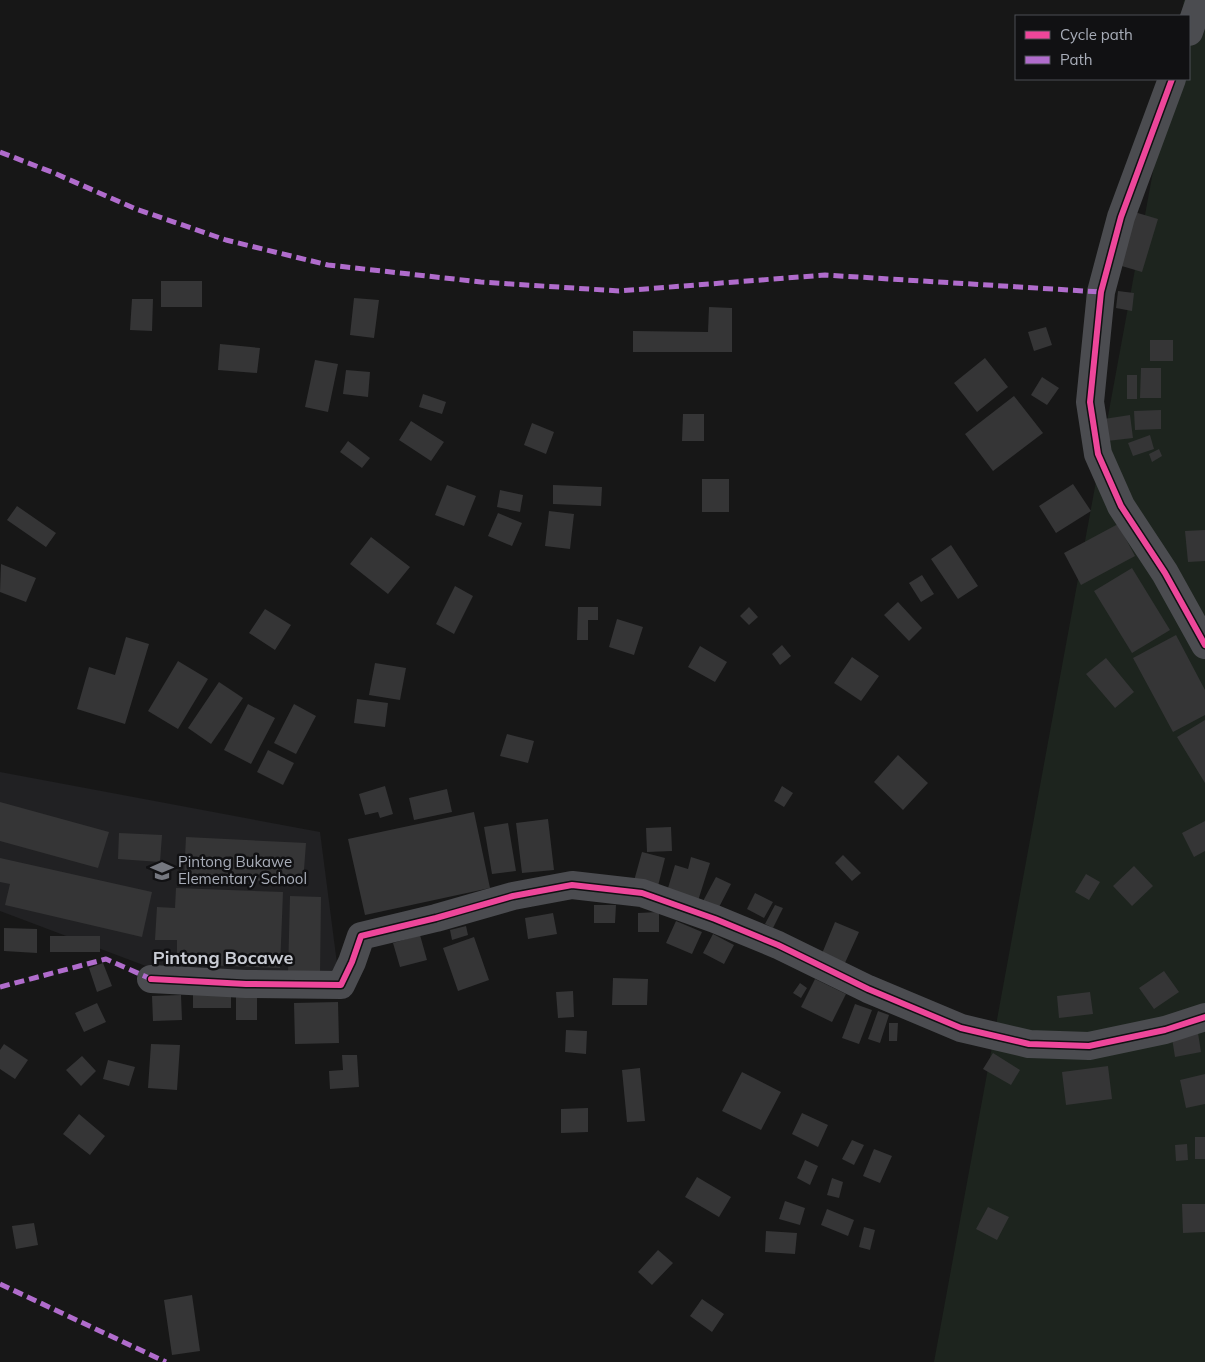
<svg xmlns="http://www.w3.org/2000/svg" width="1205" height="1362" font-family="Mulish,sans-serif">
<style>
.built{fill:#212123}
.green{fill:#1d241e}
.building{fill:#353536}
.lines{fill:none;stroke-linecap:round;stroke-linejoin:round}
.minor{stroke:#4b4c50;stroke-width:28}
.quiet{stroke:#b06ccc;stroke-width:5;stroke-dasharray:10 5;stroke-linecap:butt}
.cycleway-casing{stroke:#111113;stroke-width:9}
.cycleway{stroke:#ed469a;stroke-width:6}
.labels{text-anchor:middle;stroke-width:5;stroke-linejoin:round;paint-order:stroke}
.poi-label{font-size:15px;fill:#a8adb8;stroke:#111113;text-anchor:start}
.quarter-label{font-size:18px;font-weight:bold;fill:#c9ccd4;stroke:#111113}
</style>
<rect width="100%" height="100%" fill="#171717"/>
<path class="built" d="M0,772L320,832L339,979L167,974L0,911Z"/>
<path class="green" d="M1184,0H1205V1362H934L1170,79H1189V16H1181Z"/>
<path class="building" d="M1131,211L1158,219L1142,272L1115,264Z
M161,281H202V307H161Z
M1118,291L1134,293L1132,311L1116,308Z
M354,298L379,300L374,338L350,335Z
M132,299H153L152,331L130,330Z
M709,307L732,308V352H633V331L708,332Z
M1046,327L1052,345L1034,351L1028,332Z
M1150,340H1173V361H1150Z
M220,344L260,348L257,373L218,370Z
M985,358L1008,387L977,412L954,383Z
M315,360L338,364L328,412L305,407Z
M1141,368H1161V398H1140Z
M346,370L370,372L368,397L343,394Z
M1127,375H1137V399H1127Z
M1042,377L1059,388L1047,405L1031,395Z
M423,394L446,402L442,414L419,407Z
M1014,396L1043,433L993,471L965,434Z
M1161,410V429L1135,430L1134,411Z
M683,414H704V441H682Z
M1130,415L1133,438L1107,441L1104,419Z
M411,421L444,442L431,461L399,440Z
M532,423L554,432L546,454L524,445Z
M1150,435L1154,449L1133,456L1128,443Z
M348,441L370,458L362,468L340,452Z
M1159,449L1162,456L1152,462L1149,454Z
M702,479H729V512H702Z
M1073,484L1091,511L1056,533L1039,506Z
M447,485L476,496L464,526L435,515Z
M553,485L602,487L601,506L553,504Z
M500,490L523,495L520,512L497,507Z
M17,506L56,533L46,547L7,520Z
M549,511L574,514L570,549L545,546Z
M498,513L522,523L512,546L488,536Z
M1118,524L1135,556L1081,585L1064,553Z
M1205,530V561L1188,562L1185,531Z
M371,537L410,567L388,594L350,564Z
M951,545L978,586L958,599L931,559Z
M1,564L36,578L26,602L0,592Z
M1132,568L1170,630L1132,653L1094,591Z
M922,575L934,594L921,602L909,583Z
M455,586L473,596L454,634L436,624Z
M898,602L922,628L909,641L884,615Z
M578,607H598V620H588V640H577Z
M749,607L758,617L749,625L740,616Z
M265,609L291,625L275,650L249,633Z
M617,619L643,627L634,655L609,647Z
M1176,635L1205,690V715L1173,732L1133,658Z
M126,637L149,644L125,724L77,709L89,667L115,675Z
M782,645L791,656L780,665L772,654Z
M700,646L727,662L715,682L688,667Z
M852,657L879,676L861,701L834,683Z
M1106,658L1134,692L1115,708L1086,674Z
M178,661L208,679L178,729L148,711Z
M375,663L406,668L400,700L369,695Z
M219,682L243,698L211,744L188,728Z
M357,699L388,703L385,727L354,723Z
M248,704L275,718L251,764L224,750Z
M294,704L316,716L296,754L274,743Z
M1205,720V783L1177,737Z
M507,734L534,741L528,763L500,756Z
M268,750L294,763L283,785L257,772Z
M898,755L928,783L903,810L874,782Z
M385,786L393,814L380,818L378,812L365,815L359,794Z
M782,786L793,793L784,807L774,801Z
M447,789L452,812L414,820L409,798Z
M0,802L109,832L98,868L0,841Z
M474,812L490,888L365,915L348,839Z
M548,819L554,870L522,873L516,823Z
M1205,821V851L1194,857L1182,833Z
M508,823L516,871L492,874L484,827Z
M671,827L672,851L647,852L646,828Z
M119,833L162,835L160,862L118,859Z
M186,837L306,843L303,883L184,877Z
M642,852L665,858L656,894L632,888Z
M843,855L861,873L852,881L835,863Z
M691,857L710,863L696,907L665,898L675,865L688,869Z
M0,858L152,892L142,937L5,905L10,884L0,882Z
M1134,866L1153,886L1132,906L1113,886Z
M1086,874L1100,882L1089,900L1075,892Z
M716,877L731,884L717,911L702,903Z
M176,888L283,892L280,968L177,964V940H155L157,907L175,908Z
M755,893L773,902L764,918L747,909Z
M290,896L321,897L320,974H288Z
M594,905H616L615,923H594Z
M775,905L783,908L773,928L765,924Z
M659,912V932H638V913Z
M553,913L557,934L528,939L525,918Z
M676,921L702,932L692,954L666,943Z
M835,922L859,932L844,965L821,956Z
M466,926L468,935L452,940L450,930Z
M4,928L37,929V953L4,951Z
M713,934L734,945L724,964L703,953Z
M420,935L427,960L400,967L393,943Z
M50,936H100V952H50Z
M474,937L489,980L458,991L443,948Z
M103,963L112,986L97,992L89,968Z
M1164,971L1179,992L1154,1009L1139,988Z
M613,978L648,979L647,1005H612Z
M815,979L846,994L832,1022L801,1007Z
M800,983L807,988L801,998L793,993Z
M573,991L574,1017L558,1018L556,992Z
M193,992H231V1008H193Z
M1090,992L1093,1014L1059,1018L1057,996Z
M181,995L182,1020L153,1021L152,996Z
M236,995H257V1020H236Z
M338,1002L339,1043L295,1044L294,1003Z
M97,1003L106,1022L84,1032L75,1013Z
M855,1004L872,1010L859,1044L842,1038Z
M878,1011L889,1015L880,1043L868,1039Z
M889,1023H898L897,1041H889Z
M566,1030L587,1031L586,1054L565,1052Z
M1198,1033L1201,1052L1175,1057L1172,1038Z
M4,1044L28,1060L15,1079L0,1069V1050Z
M151,1044L180,1045L177,1090L148,1088Z
M993,1053L1020,1070L1011,1085L983,1069Z
M342,1055H357L359,1087L330,1089L329,1071L343,1070Z
M82,1056L96,1071L81,1086L66,1070Z
M108,1060L135,1067L129,1086L103,1079Z
M1108,1066L1112,1099L1066,1105L1062,1072Z
M640,1068L645,1121L627,1122L622,1070Z
M742,1072L781,1092L761,1130L722,1111Z
M1205,1074V1104L1186,1108L1180,1080Z
M588,1108V1132L561,1133V1109Z
M802,1113L828,1125L818,1147L792,1134Z
M79,1114L105,1136L90,1155L63,1134Z
M1195,1137H1205V1159H1195Z
M852,1140L864,1145L854,1165L842,1159Z
M1187,1144L1188,1160L1176,1161L1175,1145Z
M874,1149L892,1156L880,1183L863,1176Z
M805,1160L818,1166L810,1185L797,1178Z
M697,1177L731,1197L719,1217L685,1197Z
M832,1178L843,1182L839,1198L827,1195Z
M785,1201L805,1208L800,1225L779,1219Z
M1182,1204H1205V1232L1183,1233Z
M988,1207L1009,1217L997,1240L976,1229Z
M827,1209L854,1220L848,1236L821,1225Z
M34,1223L38,1245L16,1249L12,1226Z
M864,1227L875,1230L870,1250L859,1247Z
M766,1231L797,1233L795,1254L765,1252Z
M658,1250L673,1263L652,1285L638,1272Z
M192,1295L200,1351L172,1355L164,1300Z
M702,1299L724,1314L712,1332L690,1316Z"/>
<g class="lines">
<path class="minor" d="M1189,32L1200,0
M1172,79L1121,217L1101,292L1090,402L1098,454L1121,506L1165,573L1205,645
M151,979L246,984L341,985L352,962L361,936L436,918L513,896L572,885L642,893L715,919L778,945L868,989L961,1028L1029,1044L1089,1046L1165,1030L1205,1017"/>
<path class="quiet" d="M0,152L54,173L136,209L226,240L328,265L481,282L619,291L825,275L1101,292
M0,987L106,959L151,979
M0,1284L166,1362"/>
<defs>
<path id="cycleway" d="M1172,79L1121,217L1101,292L1090,402L1098,454L1121,506L1165,573L1205,645
M151,979L246,984L341,985L352,962L361,936L436,918L513,896L572,885L642,893L715,919L778,945L868,989L961,1028L1029,1044L1089,1046L1165,1030L1205,1017"/>
</defs>
<use href="#cycleway" class="cycleway-casing"/>
<use href="#cycleway" class="cycleway"/>
</g>
<defs>
<symbol id="school-bare" viewBox="-9 -9 18 18"><path d="M0-5L7-2L0 1L-7-2ZM-4 1L0 2.5L4 1V4Q0 6-4 4Z" fill="#757880" stroke="#111113" stroke-width="2.5" paint-order="stroke"/></symbol>
</defs>
<g fill-rule="evenodd">
<use href="#school-bare" x="146" y="855" width="32" height="32"/>
</g>
<g class="labels">
<g class="poi-label">
<text x="178" y="867">Pintong Bukawe<tspan x="178" dy="17">Elementary School</tspan></text>
</g>
<g class="quarter-label">
<text x="223" y="964">Pintong Bocawe</text>
</g>
</g>
<rect x="1015" y="15" width="175" height="65" fill="#111113" stroke="#4d4f55"/>
<rect x="1025" y="31" width="25" height="8" fill="#ed469a" stroke="#4d4f55"/>
<text x="1060" y="40" font-size="15" fill="#a8adb8">Cycle path</text>
<rect x="1025" y="56" width="25" height="8" fill="#b06ccc" stroke="#4d4f55"/>
<text x="1060" y="65" font-size="15" fill="#a8adb8">Path</text>
</svg>
